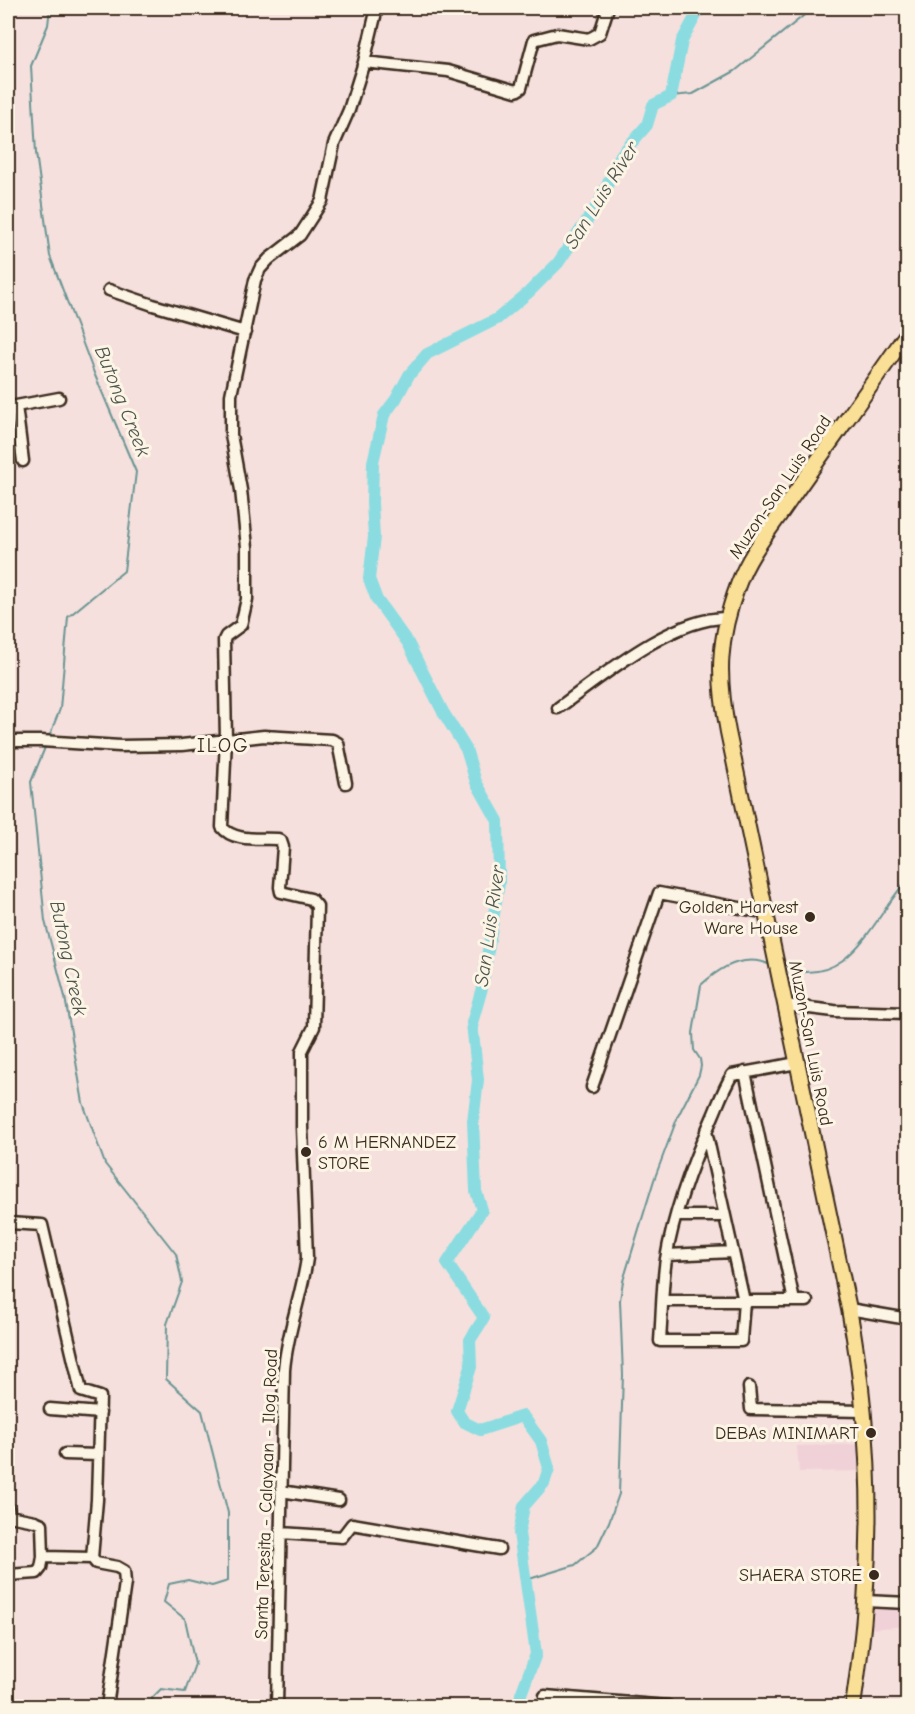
<svg xmlns="http://www.w3.org/2000/svg" width="915" height="1714" font-family="'Comic Neue',sans-serif">
<style>
.built{fill:#f0d1d7}
.lines{fill:none;stroke-linecap:round;stroke-linejoin:round}
.stream{stroke:#6a9593;stroke-width:2}
.river{stroke:#8adce1;stroke-width:12}
.minor-casing{stroke:#3b2a1e;stroke-width:15}
.major-casing{stroke:#3b2a1e;stroke-width:18}
.minor{stroke:#fcf5e5;stroke-width:10}
.major{stroke:#fadf96;stroke-width:14}
.poi-dot{fill:#3b2a1e;stroke:#fcf5e5;stroke-width:2}
.labels{text-anchor:middle;stroke-width:6;stroke-linejoin:round;paint-order:stroke}
.street-label{font-size:18px;fill:#3b2a1e;stroke:#fcf5e5}
.poi-label{font-size:18px;fill:#3b2a1e;stroke:#fcf5e5;text-anchor:end}
.water-label{font-size:20px;font-style:italic;fill:#4f564f;stroke:#fcf5e5}
.quarter-label{font-size:21px;letter-spacing:1.5px;fill:#3b2a1e;stroke:#fcf5e5}
</style>
<rect width="100%" height="100%" fill="#f5e0dd"/>
<filter id="ink" filterUnits="userSpaceOnUse"><feTurbulence type="fractalNoise" baseFrequency=".0167" numOctaves="2"/><feDisplacementMap in="SourceGraphic" scale="12" xChannelSelector="R" yChannelSelector="G"/><feConvolveMatrix kernelMatrix="1 2 1 2 8 2 1 2 1" color-interpolation-filters="sRGB"/></filter>
<g filter="url(#ink)">
<path class="built" d="M863,1444L865,1471L799,1472L797,1446Z
M907,1601V1626L870,1629L871,1604Z"/>
<g class="lines">
<path class="stream" d="M671,96L693,94L735,71L813,8
M49,737L60,709L68,617L124,571L136,472L94,373L50,256L36,153L31,66L48,25L50,8
M46,745L31,782L45,921L65,997L83,1103L105,1164L176,1254L182,1282L167,1324L166,1379L202,1411L228,1513V1581L212,1586L188,1580L169,1584L164,1602L185,1619L195,1664L185,1692L161,1689L152,1698L154,1706
M782,968C851,990 871,920 908,879
M526,1580L575,1565L597,1547L609,1522L619,1494L623,1375L620,1300L623,1281L654,1180L678,1116L699,1075L701,1066L700,1059L694,1050L693,1033L701,985C720,967 745,953 771,965"/>
<path class="river" d="M519,1706L521,1694L536,1654L519,1533L524,1506L544,1483L549,1468L541,1441L523,1416L480,1430L464,1422L457,1411L471,1367L470,1340L484,1318L447,1263L482,1210L476,1191L473,1121L478,1080L472,1023L482,988L499,883L498,821L476,782L466,749L443,712L408,643L377,600L369,579L374,537L372,503L373,462L384,415L396,399L409,375L427,354L497,319L528,293L558,263L599,203L621,155L647,125L653,105L671,96L682,41L700,8"/>
<defs>
<path id="minor" d="M364,62L448,71L516,91L521,88L534,40L557,34L589,39L600,33L608,8
M109,290L153,305L245,332
M16,406L59,398
M8,407L16,406L23,461
M558,708C601,677 674,616 728,618
M8,741H41L120,746L182,745L264,736L332,740L338,743L346,783
M785,1005L834,1011L908,1013
M745,1072L794,1301
M592,1087L659,893L767,913
M706,1131L744,1301L741,1341H660C662,1314 662,1286 666,1259C674,1210 693,1161 713,1116C719,1102 724,1088 732,1075L797,1063
M676,1216H725
M8,1223L42,1225L81,1391L100,1397L97,1500L92,1558L96,1563L117,1567L124,1571L125,1583L107,1706
M667,1255L733,1252
M663,1301H807
M849,1309L908,1319
M749,1387L751,1409L864,1411
M50,1409L100,1413
M65,1454L98,1455
M281,1491L339,1500
M8,1508L9,1516L35,1521L42,1524L43,1557
M281,1533L342,1537L352,1524L499,1549
M8,1575L37,1573L41,1568L43,1557L92,1558
M865,1601L908,1603
M545,1696L668,1706
M277,1706L284,1370C287,1331 302,1296 307,1258L302,1127V1051L314,1027L317,906L311,899L281,892L280,887L283,847L281,841L278,839C260,838 233,842 222,827L226,739L224,640L226,636L241,625L247,599V547L241,490L231,435V395L255,280L260,269L269,259L300,235L322,201L334,144L349,110L364,62L377,8"/>
<path id="major" d="M853,1706C858,1672 863,1637 865,1602C873,1504 867,1405 849,1309L728,732C717,676 718,639 738,585C749,554 772,527 790,500C829,444 869,389 908,332"/>
</defs>
<use href="#minor" class="minor-casing"/>
<use href="#major" class="major-casing"/>
<use href="#minor" class="minor"/>
<use href="#major" class="major"/>
</g>
</g>
<g class="poi-dot">
<circle cx="810" cy="917" r="6"/>
<circle cx="306" cy="1152" r="6"/>
<circle cx="871" cy="1433" r="6"/>
<circle cx="874" cy="1575" r="6"/>
</g>
<g class="labels">
<g class="street-label">
<text transform="translate(780 487) rotate(-56)" y="6">Muzon-San Luis Road</text>
<text transform="translate(811 1043) rotate(79)" y="6">Muzon-San Luis Road</text>
<text transform="translate(266 1494) rotate(-88)" y="6">Santa Teresita - Calayaan - Ilog Road</text>
</g>
<g class="poi-label">
<text x="798" y="913">Golden Harvest<tspan x="798" dy="21">Ware House</tspan></text>
<text x="318" y="1148" text-anchor="start">6 M HERNANDEZ<tspan x="318" dy="21">STORE</tspan></text>
<text x="859" y="1439">DEBAs MINIMART</text>
<text x="862" y="1581">SHAERA STORE</text>
</g>
<g class="water-label">
<text transform="translate(601 195) rotate(-58)" y="7">San Luis River</text>
<text transform="translate(123 401) rotate(68)" y="7">Butong Creek</text>
<text transform="translate(489 926) rotate(-82)" y="7">San Luis River</text>
<text transform="translate(69 958) rotate(78)" y="7">Butong Creek</text>
</g>
<g class="quarter-label">
<text x="223" y="752">ILOG</text>
</g>
</g>
<rect width="915" height="1714" fill="none" stroke="#fcf5e5" stroke-width="30"/>
<rect x="15" y="15" width="885" height="1684" fill="none" stroke="#3b2a1e" stroke-width="2" filter="url(#ink)"/>
</svg>
